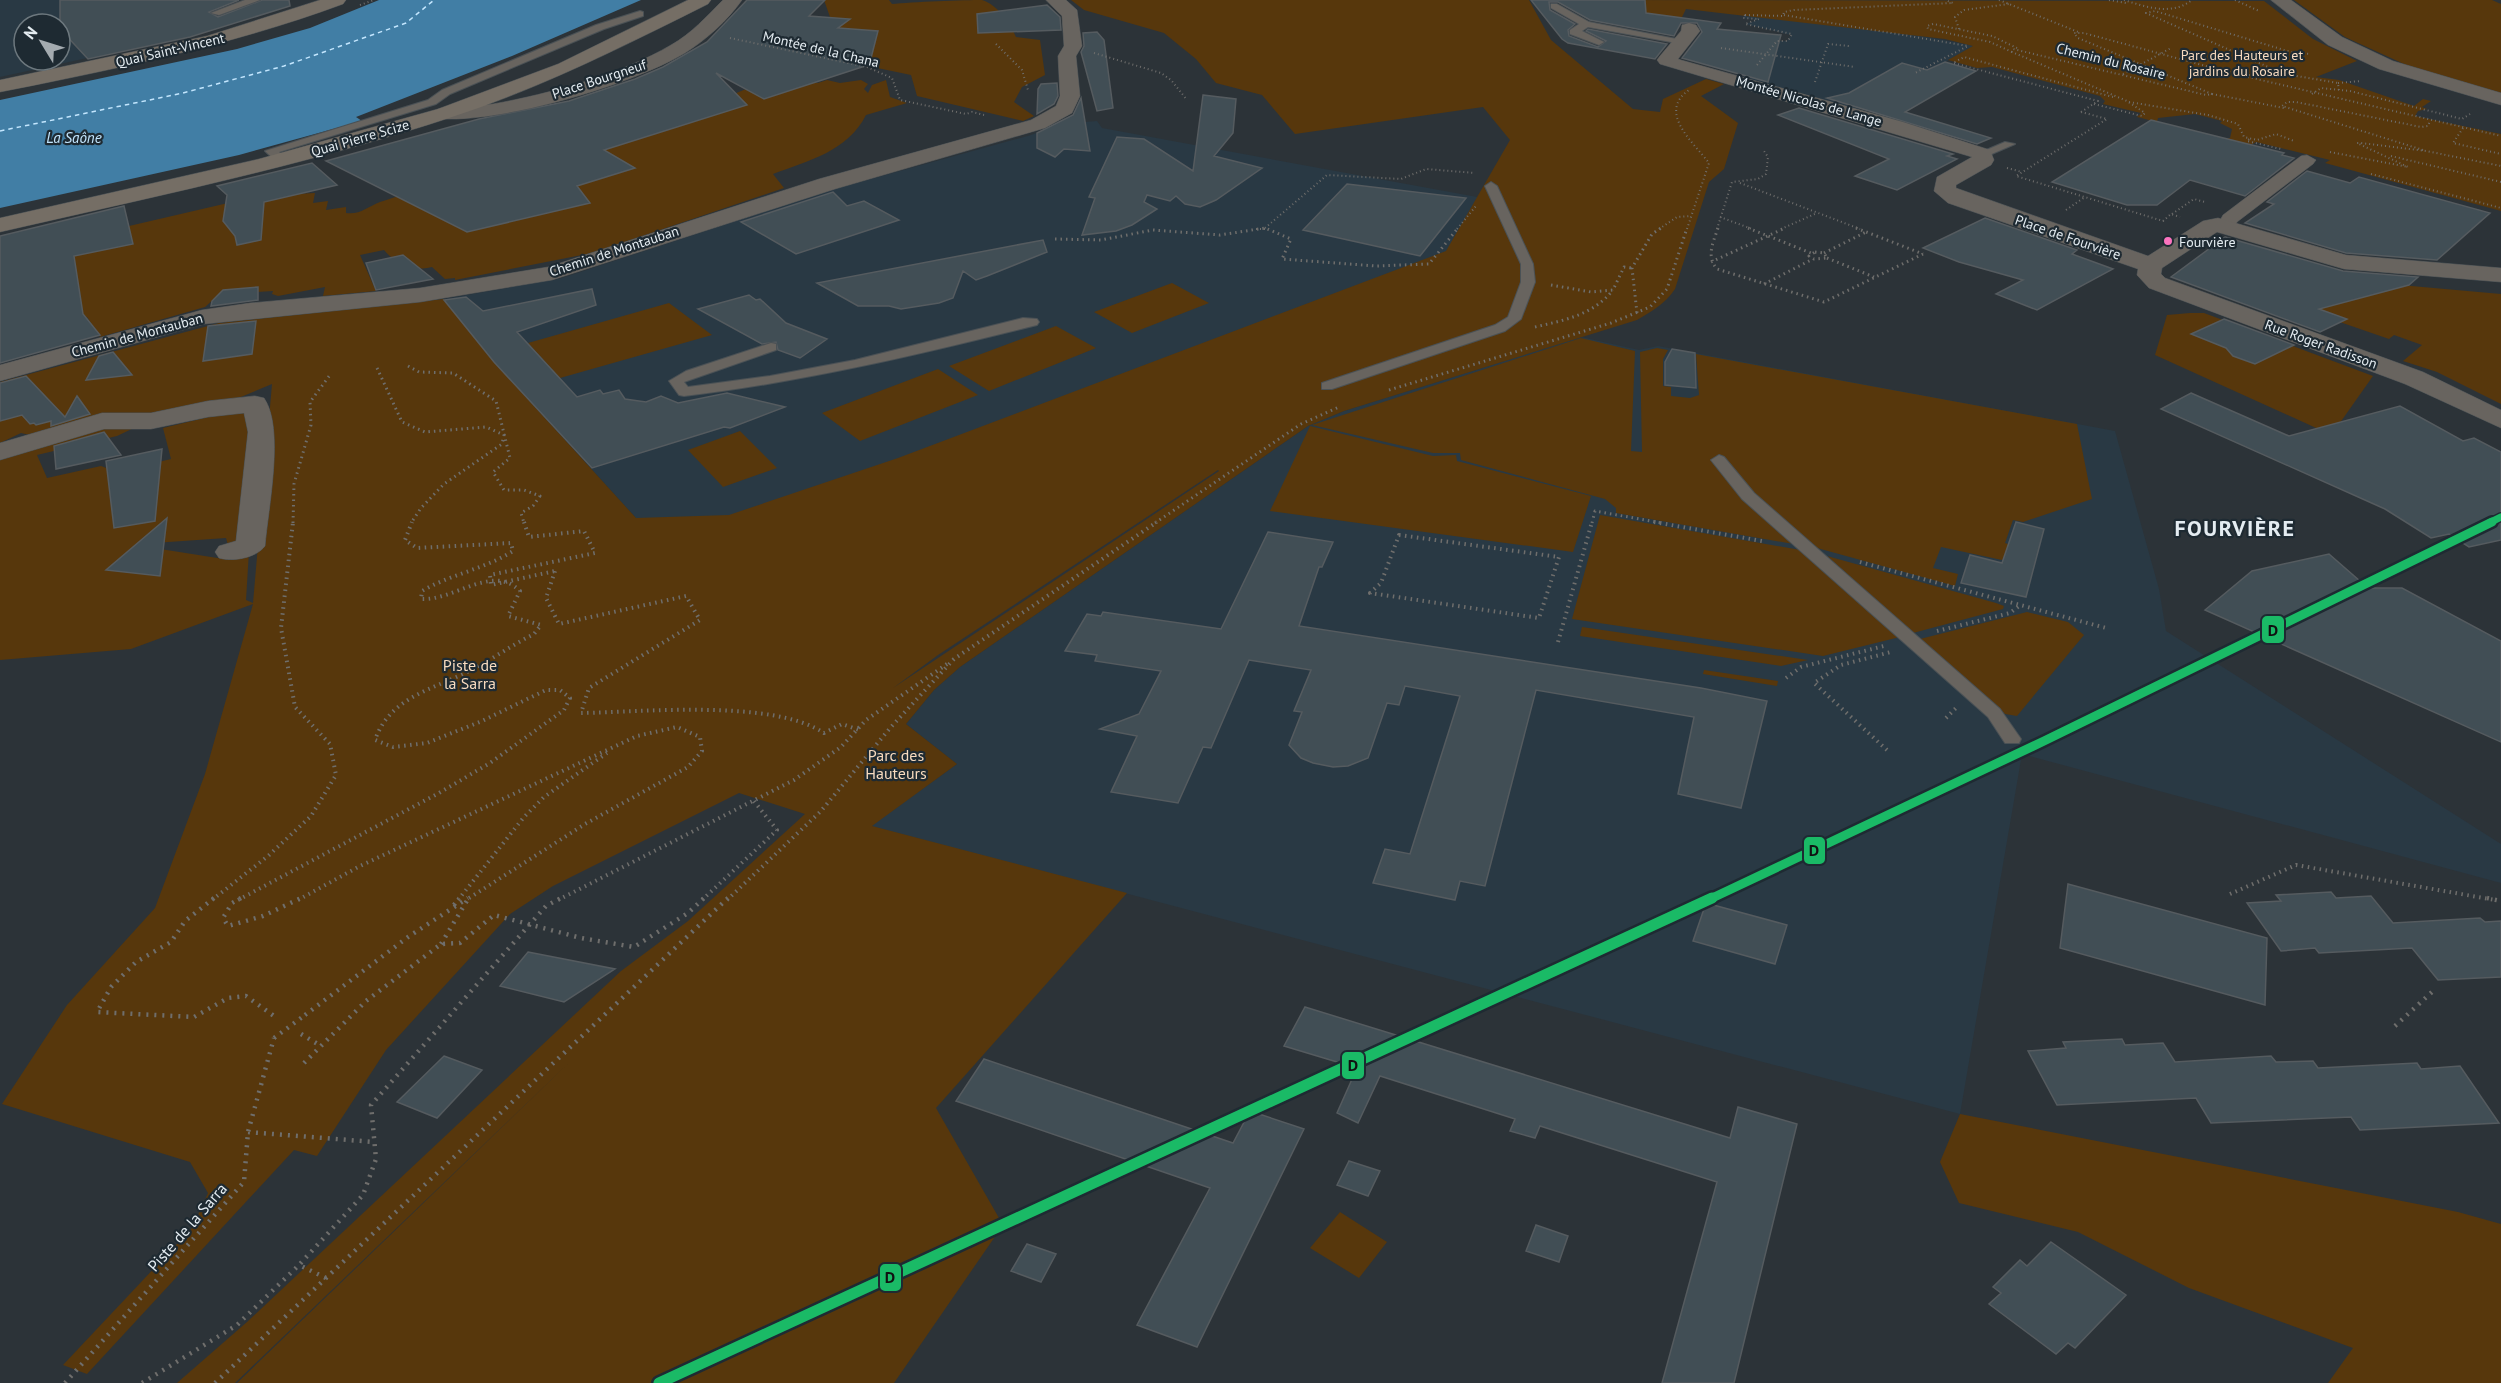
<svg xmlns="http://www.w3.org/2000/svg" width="2501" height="1383" font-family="'PT Sans',sans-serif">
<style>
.built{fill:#293944;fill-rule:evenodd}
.green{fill:#57370c;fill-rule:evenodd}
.water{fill:#417ea5}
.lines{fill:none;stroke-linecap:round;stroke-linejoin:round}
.ferry{stroke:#c3e6fe;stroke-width:1.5;stroke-dasharray:4.5 4;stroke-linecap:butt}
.building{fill:#414e55;stroke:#555b5f;stroke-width:1.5}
.service-casing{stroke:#4a5155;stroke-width:2}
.pedestrian-casing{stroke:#4a5155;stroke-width:1}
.minor-casing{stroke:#4a5155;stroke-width:1}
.primary-casing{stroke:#4a5155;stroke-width:1}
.path-far3{stroke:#6f6e6c;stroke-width:2;stroke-dasharray:1 3;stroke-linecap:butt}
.path-far2{stroke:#6f6e6c;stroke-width:3;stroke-dasharray:1.5 4;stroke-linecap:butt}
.path-far1{stroke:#6f6e6c;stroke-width:4;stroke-dasharray:1.5 4.5;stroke-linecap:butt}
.path{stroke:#6f6e6c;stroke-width:4.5;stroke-dasharray:2 6;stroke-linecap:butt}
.service{fill:#68645f;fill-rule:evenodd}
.pedestrian{fill:#68645f;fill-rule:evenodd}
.minor{fill:#68645f;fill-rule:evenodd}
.primary{fill:#756e65;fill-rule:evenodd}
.path-bridge{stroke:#6f6e6c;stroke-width:4.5;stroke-dasharray:2 6;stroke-linecap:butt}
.metro-1-far2-casing{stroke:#1e2a32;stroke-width:10}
.metro-1-far1-casing{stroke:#1e2a32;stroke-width:14}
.metro-1-casing{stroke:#1e2a32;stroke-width:16}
.metro-1-far2{stroke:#1aba66;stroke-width:7}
.metro-1-far1{stroke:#1aba66;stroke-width:9}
.metro-1{stroke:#1aba66;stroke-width:11}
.bus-dot{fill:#fc73be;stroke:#1e2a32;stroke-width:2}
.labels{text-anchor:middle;stroke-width:4.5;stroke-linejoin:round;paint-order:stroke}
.far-street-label{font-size:14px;fill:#e4ecf1;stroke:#1e2a32}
.far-park-label{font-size:14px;fill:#f8dbbf;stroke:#1e2a32}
.bus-label{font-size:14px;fill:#e4ecf1;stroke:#1e2a32;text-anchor:start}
.far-water-label{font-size:15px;font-style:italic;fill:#c3e6fe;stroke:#1e2a32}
.park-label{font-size:16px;fill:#f8dbbf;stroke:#1e2a32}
.street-label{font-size:16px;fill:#e4ecf1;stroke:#1e2a32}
.district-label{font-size:22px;font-weight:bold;letter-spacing:1.5px;fill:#e4ecf1;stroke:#1e2a32}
.line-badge{stroke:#1e2a32;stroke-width:2}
.pale-badge-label{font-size:16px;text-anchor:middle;font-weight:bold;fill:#111}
</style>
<rect width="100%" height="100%" fill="#2c3338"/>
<path class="built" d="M0,0H154L211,31L0,77ZM24,24H60V60H24Z
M1745,15L1907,33L1974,46L1945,62L1917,74L1856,110L1742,77L1755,69L1777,41H1787L1791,35L1745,24L1758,20L1743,18Z
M1097,121L1102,128L1510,203L1514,266L789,641L636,518L494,362L444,299L559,279L831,190L1031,135L1060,124Z
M1581,337L1639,350L1658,346L2115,431L2159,589L2166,631L2501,844V883L2022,754L1960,1114L871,826L957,764L906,724L934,690L960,667L1308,426L1344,411Z"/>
<path class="green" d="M824,0H889L892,4C911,2 965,0 982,0C998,5 1010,23 1016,37L1040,40L1045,75L1022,87L1014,102L1034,116L1023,121L917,96L911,75L863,65L830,17Z
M1071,0H1529L1551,40L1633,109L1660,112L1663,99L1706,79L1724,84L1701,96L1738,123L1724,169L1709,182L1675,289C1665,304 1652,311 1637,320L1344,411L1308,426L960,667L934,690L906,724L957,764L872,826L1127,893L936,1108L1003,1225L894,1383H237L578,1054L235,1383H177L247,1322L621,971L688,921L805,814L739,793L553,886L510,914L386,1050L317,1156L294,1150L87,1374L63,1365L192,1228L208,1193L190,1162L2,1104L67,1005L155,908L205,774L253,604L131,649L0,660V460L102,426L136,427L117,436L37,455L47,478L101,466L117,472L171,459L163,428L250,407L240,540L228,545L226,538L154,543V548L230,560L249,551L246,600L253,603L272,384L236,399L34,436L21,433L0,443V382L219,323L444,299L494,362L636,518L729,515L898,458L1446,251L1510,140L1483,107L1295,134L1262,95L1216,83L1196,59L1164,33L1084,10ZM1218,470L1219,471L893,688L938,655Z
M1570,0L2264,1L2313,39L2357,61L2316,77L2339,80L2414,106L2423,99L2431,101L2422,107L2427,109L2418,111L2415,116L2501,134V211L2325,163L2330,160L2256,142L2247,147L2221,140L2230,138L2232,129L2220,123L2222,121L2195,114L2158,118L2157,122L2137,117L2141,113L2103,104L2105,101L2100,96L1992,67L1977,68L1948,60L1973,46L1945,39L1686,9L1678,25Z
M2294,0H2492L2501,4V94L2415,69L2345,37Z
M775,77L818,83L827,80L840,83L861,80L868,84L864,89L868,93L872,85L886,80L890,97L907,103L866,115C848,151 808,161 773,174L784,188L592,253L455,280V278L445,279L432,267C416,272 394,263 384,250L360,255L376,291L323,296L325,287L278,296L272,294L273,291L257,292L258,287L224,290L205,307L100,337L87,317L17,337L0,256L258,196L315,193L313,203L328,201L326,210L346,207V213C360,215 367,207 380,202C416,190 471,178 509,180L691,112Z
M2252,261L2389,290L2395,289V286L2389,284L2501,294V404L2437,372L2403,361L2422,345L2394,335L2389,339L2334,320Z
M1172,283L1209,303L1132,333L1094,312Z
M669,303L712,335L560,378L528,343Z
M2190,313H2204L2373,376L2337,427L2325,432L2155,355L2167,315Z
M1056,326L1096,348L989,391L949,366Z
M1581,338L1635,351L1631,451L1642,452L1640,352L1657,348L1668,350L1663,359V386L1671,387V396L1690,398L1699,395L1696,354L2077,424L2092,499L2023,522L2013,520L2005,543L2014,546L2002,560L1941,547L1933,568L1958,574L1955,586L1817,548L1759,500L1722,456L1711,459L1739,495L1799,545L1616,513V508L1605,499L1461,460L1460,453H1433L1312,425Z
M938,369L978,395L860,441L822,413Z
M1310,426L1433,456L1456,455L1457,461L1591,496L1573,552L1270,511Z
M740,431L777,468L723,487L688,450Z
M1600,515L1806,551L1900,637L1823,656L1572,619Z
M1827,556L1996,603L2004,606L2003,609L1913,633Z
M2027,612L2068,622L2084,635L2017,716L2005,714L1920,639Z
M1582,627L1808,660L1781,666L1580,636Z
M1704,670L1778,681L1777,686L1703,674Z
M1960,1114L2458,1212L2501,1224V1383H2328L2353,1348L2189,1288L2078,1232L1959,1203L1940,1162Z
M1340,1212L1387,1242L1359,1278L1310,1248Z"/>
<path class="water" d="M379,0H641L512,56L356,117L362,121L239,155L0,208V100L237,49L310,28Z"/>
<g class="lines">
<path class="ferry" d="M0,131L183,93L284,66L406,23L434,0"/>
</g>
<path class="building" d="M60,0H239L209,12L218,17L262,0H289L290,6L190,37L88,59L60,29Z
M747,0H825L809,16L850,19L838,28L878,31L870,62L865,66L764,99L716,73L747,105L604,150L635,168L577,186L590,203L467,232L326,161L479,119L569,101L635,79L663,67L707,42Z
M1531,0H1645L1646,13L1721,23L1717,29L1781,35L1768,82L1682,58L1702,32L1697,23H1681L1674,36L1590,20L1558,2H1549L1550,10L1575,24L1568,30L1569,36L1598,47L1606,41L1586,31L1588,29L1667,44L1655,59L1568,43L1562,39Z
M1047,5L1060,17L1061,30L978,33L977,14Z
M1097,32L1104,40L1113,108L1097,111L1081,52L1084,46L1083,33Z
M1945,62L1976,71L1905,112L1991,138L1977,144L1827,98L1849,93L1902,63L1927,70Z
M1057,83L1058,96L1054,104L1037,114L1038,89L1041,84Z
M1203,95L1236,99L1233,133L1214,156L1262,168L1216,200L1200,207L1185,204L1176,196L1170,201L1147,195L1144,202L1157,209L1132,225L1116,231L1082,235L1095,198L1089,197L1117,137L1144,139L1193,171Z
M1081,98L1090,151L1064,149L1055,157L1037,148V133L1073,115Z
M1799,108L1953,154L1947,156L1957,159L1897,190L1855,176L1889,159L1778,115Z
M2151,120L2284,153L2282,155L2294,158L2245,196L2190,180L2157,205H2127L2052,182Z
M312,163L337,185L264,202L261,240L237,245L235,236L223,221L227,195L217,186Z
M2307,171L2350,183L2359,177L2490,213L2437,260L2346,253L2245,223L2274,204L2267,202Z
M1347,184L1466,198L1420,256L1303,230Z
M833,192L847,206L864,201L899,220L796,254L741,222Z
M124,206L133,244L74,256L83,314L100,335L0,363V236Z
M1985,218L2077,250L2072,254L2113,269L2037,310L1996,294L2023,280L1959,262L1923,248Z
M2225,237L2343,271L2418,277L2409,285L2319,309L2347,319L2320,332L2171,277Z
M1043,240L1047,252L987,276L976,280L963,271L953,298L939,303L901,309L889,306H858L817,283Z
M403,255L433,279L376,290L366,263Z
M258,287V300L211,306L212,301L223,290Z
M592,289L596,305L517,332L577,397L600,390L603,394L619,390L625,399L646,402L661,396L678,403L727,393L785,407L730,428L724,427L592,468L494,362L444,300L466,297L483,311Z
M749,295L756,300L760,299L786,323L827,339L800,358L778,350L776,342L762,344L698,309Z
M2224,319L2294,345L2255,364L2233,356L2226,348L2191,334Z
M256,321L252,354L203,361L208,326Z
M1672,349L1695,353L1696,388L1665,385V362Z
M113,352L132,375L86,380L99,356Z
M26,376L65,417L77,396L90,414L51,426V421L36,425L34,423L30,424L22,415L0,421V383Z
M2191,393L2289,436L2400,406L2463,441L2474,438L2501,452V540L2469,547L2449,534L2431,538L2385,509L2161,409Z
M104,432L121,455L56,469L54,446Z
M162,449L155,521L114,528L106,461Z
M167,518L160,576L106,570Z
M2016,522L2044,529L2026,597L1961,583L1970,555L2002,563Z
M1268,532L1333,542L1322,567H1319L1299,626L1701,688L1767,701L1741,808L1678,794L1694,717L1536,690L1485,886L1460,881L1455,900L1373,883L1385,849L1410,854L1460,696L1405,686L1399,705L1387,703L1368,758L1348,766L1333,767L1313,763L1301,758L1289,745L1302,712L1294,711L1311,670L1249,660L1211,748L1203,747L1178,803L1111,792L1137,736L1100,729L1139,714L1161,671L1095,661L1097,655L1065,651L1087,614L1101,616L1103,612L1221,629Z
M2329,554L2368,588H2402L2501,641V742L2205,610L2252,571Z
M2068,884L2267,938L2265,1005L2060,948Z
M2331,892L2336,898L2371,896L2393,923L2480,918L2485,922L2501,921V977L2438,980L2412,948L2319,953L2315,948L2281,951L2247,903L2281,901L2276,895Z
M1706,903L1787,925L1775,964L1693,941Z
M528,952L615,969L564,1002L500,986Z
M1305,1007L1730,1138L1738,1107L1797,1124L1734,1383H1662L1717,1182L1540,1126L1535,1138L1510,1131L1515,1119L1380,1076L1358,1123L1337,1113L1357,1068L1284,1046Z
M2122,1039L2125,1045L2163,1043L2175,1062L2271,1056L2276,1062L2313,1061L2318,1068L2417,1063L2421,1069L2460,1066L2499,1123L2360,1130L2351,1117L2211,1123L2196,1098L2057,1105L2028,1051L2066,1048L2063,1042Z
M444,1056L482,1070L437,1118L397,1102Z
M984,1059L1233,1143L1250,1111L1304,1129L1197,1347L1137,1325L1210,1188L956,1101Z
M1349,1161L1380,1171L1368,1196L1337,1185Z
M1536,1225L1568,1236L1559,1262L1526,1251Z
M2051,1242L2126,1295L2075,1348L2068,1343L2056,1354L1989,1304L2001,1293L1993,1287L2020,1260L2027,1266Z
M1027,1244L1056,1254L1041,1282L1011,1271Z"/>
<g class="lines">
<defs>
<path id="service" d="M245,0H260L219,15L211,13Z
M1551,4H1557L1589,22L1687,41L1682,44L1588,27L1582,31L1604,42L1599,45L1570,34V30L1579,24L1551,8Z
M640,11L643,12V16L604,29L450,94L436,104L279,152L287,160L285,162H277L265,151L428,100L442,90L596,25Z
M2005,142L2015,144L1987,156L1977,154Z
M1491,182L1497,186L1533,264L1535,282L1521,319L1505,331L1332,389H1322V383L1495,325L1508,317L1521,282V264L1485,186Z
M1023,318L1037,319L1039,322L1037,325C921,354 803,382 684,396L679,395L669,381L686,371L771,343L776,344V350L684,382L688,387L770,376L855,360Z
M1719,455L1724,457L1754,493L2000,709L2021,739L2019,743H2005L1988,717L1742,499L1711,460Z"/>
<path id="pedestrian" d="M2307,155L2316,160L2313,164L2237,222L2233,230H2219L2217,226L2223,215L2301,156Z"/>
<path id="minor" d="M723,0H742C728,20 706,40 685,53C632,85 507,121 445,119L438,117L435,113L438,109C455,104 475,107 493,104C549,94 622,74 671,45C691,34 707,16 723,0Z
M1046,0H1066L1077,10L1082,46L1076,56L1080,96L1072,113L1045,128L835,189L552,280L420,302L204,324L0,381V365L202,310L250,303L420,288L548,267L819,179L1031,120L1056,106L1060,96L1058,56L1064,46L1062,16Z
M2271,0H2291L2342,37L2393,61L2501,93V105L2379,69L2328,45Z
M1689,23L1696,25L1700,31L1678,59L1681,60L1903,122L1990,150L1994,160L1991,165L1956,185V188L2148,256L2203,221L2218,218L2346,255L2501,268V282L2344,269L2217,232L2162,268L2161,274L2165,278L2423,372L2501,410V428L2405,384L2149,288L2137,275L2138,269L1948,203L1934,191L1937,177L1972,157L1660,64L1657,60L1660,56L1681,31L1682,25Z
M255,396L264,398C285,428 268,509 265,546C256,558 233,562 219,558L215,552L219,546L236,541L248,432L244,413L208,417L151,429H104L0,460V443L102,413H151L208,401Z"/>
<path id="primary" d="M320,0H346L343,4C232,45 116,69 0,92V80L207,36Z
M688,0H711L708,4C624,46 541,88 452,117C304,166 151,197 0,232V218L259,159L438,109L558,64Z"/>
</defs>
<use href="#service" class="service-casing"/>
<use href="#pedestrian" class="pedestrian-casing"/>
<use href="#minor" class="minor-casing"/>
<use href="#primary" class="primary-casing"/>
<path class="path-far3" d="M1999,0L2078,32
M2109,0L2126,3
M2124,0C2146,7 2172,16 2192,0
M2235,0L2259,11
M360,5L374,0
M1745,15L1783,16L1784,12L1794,10L1953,3L1945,0
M1745,15L1743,18L1758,19
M1784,15L1968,46L1915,73
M1959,29L1955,17L1964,10L2009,4
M730,38L867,67L892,78L900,100L966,114L972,112L984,115
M996,44L1022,70L1028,90
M1721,48L1855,67
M2012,52L1990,42L1928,29L1927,26L1933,24L1992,36L2017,48
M1094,53L1161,73L1171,80L1187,100
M1757,65L1777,41H1788L1792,34L1745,24L1759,19
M2273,72L2338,83L2339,92
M2123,74L2171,48
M2248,77L2501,136
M1815,82L1828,44L1849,46
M2338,83L2361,81
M2212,94L2284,108
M2312,94L2321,88L2350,91L2462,119L2470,114
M2129,102L2208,115L2238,124L2244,137L2257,140L2276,134L2294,141
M2094,104L2142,116L2145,113L2127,101L2012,52L2013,49L2206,95L2212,94L2078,38L2074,33H2084L2239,75H2265L2275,70L2146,13L2155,11L2294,53L2311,54
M2081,112L2098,101L1953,63L1964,57L2113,97
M2081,112L2107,119L2016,176L2163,221L2171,214L2180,217
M2463,128L2453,143L2501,154
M2249,139L2247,141L2281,149
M2423,150L2282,106L2287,102H2296L2421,127L2428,126L2430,121
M2330,152L2408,167L2357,143H2361L2426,151L2501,166
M2391,156L2501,182
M2007,168L2022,172
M2371,174L2501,208
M1740,183L1860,229
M2066,210L2085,197
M2172,214L2194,199L2205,202
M1720,217L1752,229
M1265,228L1327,175L1401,179L1426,169L1475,173
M1256,229H1268
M1457,229L1476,206
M1659,229L1677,217L1690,216
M1687,229L1709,163C1693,142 1657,112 1689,90
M1717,229L1732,182L1758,179L1766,174L1768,157L1764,151
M1781,229L1817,213"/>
<path class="path-far2" d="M1718,228C1713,243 1706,256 1717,269L1824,302L1923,254
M1748,228L1811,253
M1856,228L1923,254
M1055,239L1101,240L1153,230L1220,235L1265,228L1291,239L1282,259L1376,266L1429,264L1458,228
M1815,252L1824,253L1827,258L1814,259L1809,256Z
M1824,253L1866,232
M1827,258L1874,277
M1711,262L1785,228
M1764,284L1813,259
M1551,285L1591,292L1613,290L1624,267L1632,268
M1637,313L1632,268L1652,234L1661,228
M1535,327C1565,320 1593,315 1613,290
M408,366L419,372L453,373L496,401L510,458L493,472L504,490H524L540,496L533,506L521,513L524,523
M377,368L402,422L425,432L486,427L504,435L502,444L444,484L421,508L411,523
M1389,390L1611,323L1650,307L1667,289L1687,228
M293,523L294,484L311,425L310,402L330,375
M1155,523L1301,424L1339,407
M1592,523L1595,511L1662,523"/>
<path class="path-far1" d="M524,522L529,537L584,531L595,553L490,575L491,585L555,571
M1654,522L1762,541
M1399,535L1559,557L1539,618L1370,593L1381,583Z
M1860,562L2106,628
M555,571L546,598L559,624L686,596L700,620L589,688L581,713C644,712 773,699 824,733L842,724L859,730
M1937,631L2010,613L2019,606
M1558,642L1592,522
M1786,678L1801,667L1884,646
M1946,718L1956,708
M1887,750L1814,683L1841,665L1891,652
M2230,894L2296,865L2495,900
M212,900L268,856L311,816L336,775L330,744L295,707L281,628L293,522
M238,900L439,793L490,763L564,710L570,698L560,690H546L482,721L427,743L393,747L375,740C390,697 432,690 469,671C491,660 512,645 534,634L541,625L508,616L520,591C493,563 454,601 421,599L422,591C451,574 485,569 513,551L511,543L417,548L405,540L412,522
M298,900L360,866L637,736L677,727L700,737L702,751L688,767L585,824L466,900
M458,900L524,817L544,797L607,753
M558,900L794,780L841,747L866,720L947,664
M702,900L777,830L753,800
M727,900L821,811L891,727L954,659L1157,522"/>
<path class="path" d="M214,898L185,921L171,942L136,962L111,987L97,1012L194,1017L228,998L246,996L274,1016
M241,898L232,903L223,918L228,926L263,916L301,898
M2487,898L2501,901
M454,905L459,898
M441,944L468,899
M305,1015L408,937L468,898
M2395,1026L2433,991
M301,1034L321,1046
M304,1063L366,1001L441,944L460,943L494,915L581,938L634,947L688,913L704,898
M248,1132L374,1142
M326,1278L299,1265L363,1195L376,1159L371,1105L546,906L561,898
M65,1383L244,1182L248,1132L274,1038
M142,1383L237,1325L299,1265
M215,1383L728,898"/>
<use href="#service" class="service"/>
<use href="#pedestrian" class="pedestrian"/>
<use href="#minor" class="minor"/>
<use href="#primary" class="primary"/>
<path class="path-bridge" d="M274,1038L305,1015"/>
<defs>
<path id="metro-1-far2" d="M2489,523L2501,517"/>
<path id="metro-1-far1" d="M1708,900L2044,741L2492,522"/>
<path id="metro-1" d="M659,1383L1712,898"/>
</defs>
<use href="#metro-1-far2" class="metro-1-far2-casing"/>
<use href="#metro-1-far1" class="metro-1-far1-casing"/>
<use href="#metro-1" class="metro-1-casing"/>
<use href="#metro-1-far2" class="metro-1-far2"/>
<use href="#metro-1-far1" class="metro-1-far1"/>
<use href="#metro-1" class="metro-1"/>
</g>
<circle class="bus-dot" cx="2168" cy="241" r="5"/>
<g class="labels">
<g class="far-street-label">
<text transform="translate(821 49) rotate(13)" y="5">Montée de la Chana</text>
<text transform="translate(170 50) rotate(-13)" y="5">Quai Saint-Vincent</text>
<text transform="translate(2111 61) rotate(14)" y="5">Chemin du Rosaire</text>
<text transform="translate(599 79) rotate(-18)" y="5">Place Bourgneuf</text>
<text transform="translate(1809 101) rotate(16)" y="5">Montée Nicolas de Lange</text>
<text transform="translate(360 138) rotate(-16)" y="5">Quai Pierre Scize</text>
<text transform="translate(2068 237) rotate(19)" y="5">Place de Fourvière</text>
<text transform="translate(614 251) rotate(-18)" y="5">Chemin de Montauban</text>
<text transform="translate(137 335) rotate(-15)" y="5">Chemin de Montauban</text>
<text transform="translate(2321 344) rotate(20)" y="5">Rue Roger Radisson</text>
</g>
<g class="far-park-label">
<text x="2242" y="60">Parc des Hauteurs et<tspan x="2242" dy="16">jardins du Rosaire</tspan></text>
</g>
<g class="bus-label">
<text x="2179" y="247">Fourvière</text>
</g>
<g class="far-water-label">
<text x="74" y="143">La Saône</text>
</g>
<g class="park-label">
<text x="470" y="671">Piste de<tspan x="470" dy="18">la Sarra</tspan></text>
<text x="896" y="761">Parc des<tspan x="896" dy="18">Hauteurs</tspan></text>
</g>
<g class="street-label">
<text transform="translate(187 1227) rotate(-49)" y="6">Piste de la Sarra</text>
</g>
<g class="district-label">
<text x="2235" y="536">FOURVIÈRE</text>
</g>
</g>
<g class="line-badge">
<rect x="2261" y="615" width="24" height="29" rx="6" fill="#1aba66"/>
<rect x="1803" y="836" width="23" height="29" rx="6" fill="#1aba66"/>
<rect x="1341" y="1051" width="24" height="29" rx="6" fill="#1aba66"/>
<rect x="879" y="1263" width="23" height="29" rx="6" fill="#1aba66"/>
</g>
<g class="pale-badge-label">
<text x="2273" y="636">D</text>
<text x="1814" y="856">D</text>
<text x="1353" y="1071">D</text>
<text x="890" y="1283">D</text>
</g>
<g transform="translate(42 42) rotate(308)"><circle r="28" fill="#1e2a32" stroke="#6d787e" stroke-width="1.5"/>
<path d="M0-4.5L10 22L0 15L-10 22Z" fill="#a4abb0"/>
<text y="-9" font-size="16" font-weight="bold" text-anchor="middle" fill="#e4ecf1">N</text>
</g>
</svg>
